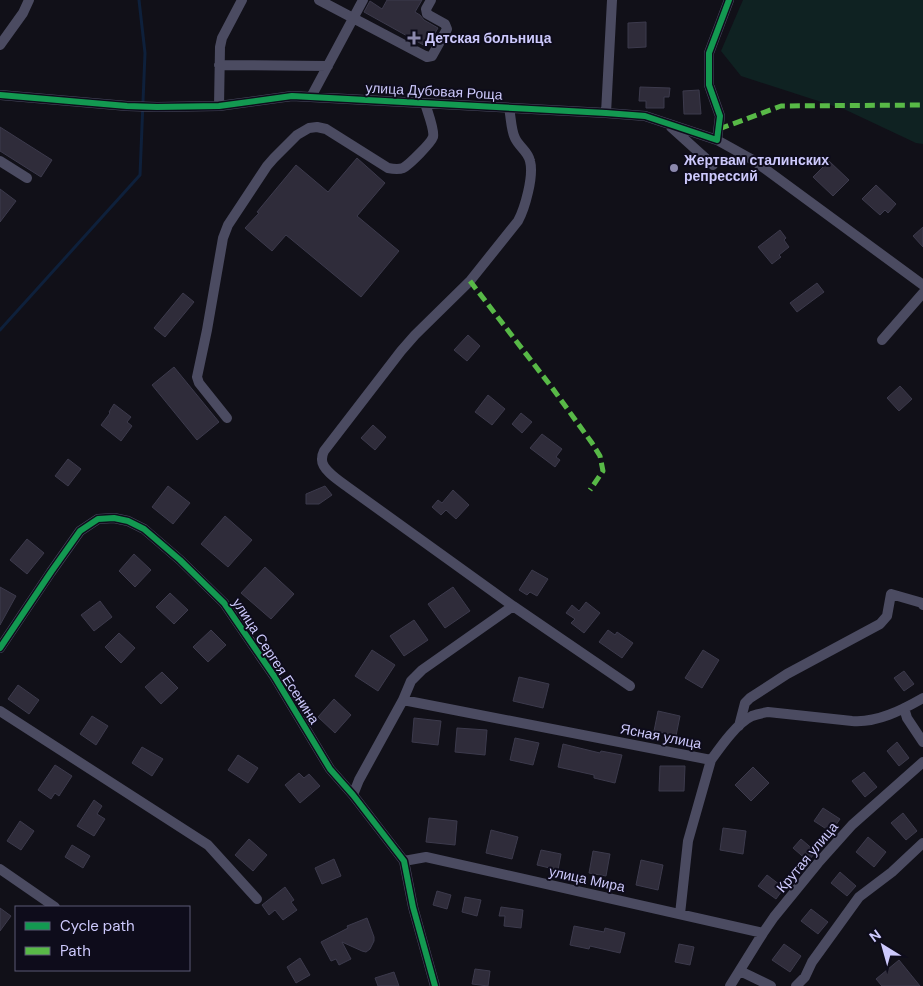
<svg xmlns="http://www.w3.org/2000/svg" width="923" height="986" font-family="'DM Sans',sans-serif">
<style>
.green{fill:#0f2222}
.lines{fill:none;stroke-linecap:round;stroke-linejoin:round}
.stream{stroke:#0e203b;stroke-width:3}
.building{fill:#2f2c3a;stroke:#3c3a4c}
.minor{stroke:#4b4b61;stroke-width:10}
.quiet{stroke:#58b947;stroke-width:5;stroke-dasharray:10 5;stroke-linecap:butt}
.cycleway-casing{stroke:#0e0c1b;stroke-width:9}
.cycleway{stroke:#139951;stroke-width:6}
.poi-dot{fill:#8b88ac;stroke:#0e0c1b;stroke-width:2}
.labels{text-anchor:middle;stroke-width:4;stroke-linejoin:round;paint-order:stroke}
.poi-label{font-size:14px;font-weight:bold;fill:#cdc9fc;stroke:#0e0c1b;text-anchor:start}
.street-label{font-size:14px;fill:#cdc9fc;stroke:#0e0c1b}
</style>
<rect width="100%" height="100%" fill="#111018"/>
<path class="green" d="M743,0H923V144L916,143L846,110L741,76L721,51Z"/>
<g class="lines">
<path class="stream" d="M0,330L140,175L145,53L139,0"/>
</g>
<path class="building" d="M387,0H422L415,12L420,15L424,20L438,28L427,47L364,12L370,1L382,9Z
M646,22V47L628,48V23Z
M640,87L670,88L669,97H664V108H646V101H639Z
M699,90L701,114H684L683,91Z
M0,127L52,160L41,177L0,151Z
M357,158L385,183L357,216L399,251L361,297L286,235L272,251L245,228L259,213L257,212L296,165L328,192Z
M829,161L849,180L833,196L813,177Z
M876,185L896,204L888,213L885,210L880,215L862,199Z
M0,189L16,201L0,222Z
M923,227V247L913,236Z
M780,230L786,238L784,240L789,247L779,255L781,257L772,264L758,247Z
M817,283L824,292L797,312L790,303Z
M183,293L194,302L165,337L154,328Z
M468,335L480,346L467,361L454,350Z
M174,367L219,422L197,440L152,385Z
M900,386L912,399L899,411L887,398Z
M488,395L505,409L492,425L475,412Z
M114,404L131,417L127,422L132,426L121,441L101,425L110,413L109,412Z
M521,413L532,422L522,433L512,424Z
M373,425L386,437L375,450L361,438Z
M542,434L562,449L556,457L560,460L555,467L530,448Z
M68,459L81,469L68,486L55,476Z
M168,486L190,503L173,524L152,507Z
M325,486L332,495L319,504H306V494Z
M453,490L469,505L456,519L446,510L441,515L432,507L438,500L442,503Z
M225,516L252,540L228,567L201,544Z
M27,539L44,553L27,574L10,560Z
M134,554L151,570L135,587L119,571Z
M265,567L294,594L271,619L241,593Z
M532,570L548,579L537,596L530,592L527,595L519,590Z
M0,587L16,596L0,625Z
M453,587L470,611L445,628L428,604Z
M170,593L188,610L174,624L156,607Z
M100,601L112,617L94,631L81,615Z
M586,602L600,613L584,633L571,623L575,619L566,613L572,605L579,611Z
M414,620L428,640L404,656L390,636Z
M211,630L226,645L208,662L193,647Z
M608,630L615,635L617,632L633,643L622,658L599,642Z
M119,633L135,648L121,663L105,647Z
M372,650L395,665L378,691L355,676Z
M703,650L719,660L702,688L685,678Z
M904,671L914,684L904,691L894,678Z
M162,672L178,688L161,704L145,687Z
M519,677L549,684L543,708L513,701Z
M18,685L39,700L29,714L8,699Z
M334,699L351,715L335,733L318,717Z
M658,711L680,716L676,736L654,731Z
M92,716L108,726L96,745L80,734Z
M414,718L441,721L438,745L412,742Z
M457,728L487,730L485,755L455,752Z
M515,738L539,743L533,765L510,760Z
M897,742L909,758L899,766L887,751Z
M563,744L600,753L601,751L622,755L615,783L594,778V775L558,767Z
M142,747L163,759L152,776L132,763Z
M238,755L258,768L248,783L228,770Z
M55,765L72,776L59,796L55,793L51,799L38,790Z
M660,766H685L684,791H659Z
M753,767L769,783L751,801L735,785Z
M864,772L877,787L865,797L852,781Z
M299,773L304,778L309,774L320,786L300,803L285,785Z
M94,800L102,806L97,814L105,819L94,836L77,826Z
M823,808L840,819L831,832L814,821Z
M903,813L917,831L906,840L891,823Z
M429,818L457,821L455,845L426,842Z
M20,821L34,831L21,850L7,841Z
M723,828L746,831L743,854L720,850Z
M491,830L518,837L512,859L486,853Z
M868,837L886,852L874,867L856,852Z
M249,839L267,855L253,871L235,855Z
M801,839L816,852L808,861L793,848Z
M72,845L90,856L83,868L65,857Z
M541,850L561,854L558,870L537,865Z
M593,851L610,854L606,876L589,873Z
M334,859L341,876L322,884L315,868Z
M641,860L663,865L658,890L636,885Z
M840,872L856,886L847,896L831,883Z
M767,875L784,888L776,899L758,886Z
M285,887L294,900L291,902L297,910L283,920L275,910L269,915L262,905Z
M437,891L451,895L447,909L433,905Z
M465,897L481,900L477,916L462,912Z
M501,907L523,910L521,928L504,926L505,916H499Z
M0,908L11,916L0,931Z
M811,909L828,922L818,934L801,921Z
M367,918L374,937V941L370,949L366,952L362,951L342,942L351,959L339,965L336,959L331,961L321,942L348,928L347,926Z
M574,926L604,932L605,928L625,933L620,953L590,946L589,949L570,945Z
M679,944L694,947L690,965L675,962Z
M784,944L801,956L790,972L772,960Z
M300,958L310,975L296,983L287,967Z
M899,960L920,986H882L876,979Z
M475,969L490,971L488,986L472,984Z
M394,972L399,986H378L375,978Z"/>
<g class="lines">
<path class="minor" d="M319,0L427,57L432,56L447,29L445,24L427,14L426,9L431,0
M0,45L23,13L29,0
M219,65L328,66
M0,95L127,106L157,107L219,106L292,96L606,113L645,116L717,140L720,116L709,85V53L729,0
M311,97L363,0
M219,106L220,47L222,38L242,0
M509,108C511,117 511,130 515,138C519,147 528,151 530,161C534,176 525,208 518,221L470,281L415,335L401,351L324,451C323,453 322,457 322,459C321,470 341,482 349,488L513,606L630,686
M606,113L612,0
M671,127L713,165
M717,140L753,160L923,285
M0,161L27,178
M882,340L923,293
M227,418L199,383L197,377L207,330L223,238L228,225L267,166L274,158L297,135L309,128L317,127L326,129L388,168C393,169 398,170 403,168C409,165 431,143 433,137C435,130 427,111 425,103
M0,648L51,572L80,531L98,519L114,518L128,521L144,529L180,560L224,603L274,676L330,769L353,795L404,861L413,907L435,986
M403,700L411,681L422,670L513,606
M904,708L907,718L923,742
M0,711L208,845L257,899
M739,726L745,703L750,698L787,674L880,624L887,616L891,594L922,603L923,605
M353,795L359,780L403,700L711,760C721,746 737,723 752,716C757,714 763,713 768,712L852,721C877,723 902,710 923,698
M404,861L426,857L763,933
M0,869L55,907
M680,914L688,841L711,760
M740,971L771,986
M730,986L763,933L774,917L818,863L852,825L923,762
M796,986L805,977L812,962L859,897L892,872L923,843"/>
<path class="quiet" d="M719,129L781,106L923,105
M470,281L553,389L592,443L600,456L603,471L590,490"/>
<defs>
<path id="cycleway" d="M0,95L127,106L157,107L219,106L292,96L606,113L645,116L717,140L720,116L709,85V53L729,0
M0,648L51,572L80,531L98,519L114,518L128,521L144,529L180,560L224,603L274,676L330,769L353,795L404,861L413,907L435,986"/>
</defs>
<use href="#cycleway" class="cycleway-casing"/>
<use href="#cycleway" class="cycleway"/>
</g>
<g class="poi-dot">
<path d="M411.5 30.5h5v5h5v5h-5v5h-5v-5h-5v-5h5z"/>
<circle cx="674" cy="168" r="5"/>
</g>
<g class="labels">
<g class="poi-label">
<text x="425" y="43">Детская больница</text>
<text x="684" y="165">Жертвам сталинских<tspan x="684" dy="16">репрессий</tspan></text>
</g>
<g class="street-label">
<text transform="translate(434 91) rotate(3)" y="5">улица Дубовая Роща</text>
<text transform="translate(276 661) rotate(57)" y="5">улица Сергея Есенина</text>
<text transform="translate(661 736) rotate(11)" y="5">Ясная улица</text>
<text transform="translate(807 857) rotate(-50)" y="5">Крутая улица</text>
<text transform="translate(587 879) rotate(12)" y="5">улица Мира</text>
</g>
</g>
<rect x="15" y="906" width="175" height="65" fill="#0e0c1b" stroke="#5a5875"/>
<rect x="25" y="922" width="25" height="8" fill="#139951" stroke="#5a5875"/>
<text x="60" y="931" font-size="15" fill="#cdc9fc">Cycle path</text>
<rect x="25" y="947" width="25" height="8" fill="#58b947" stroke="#5a5875"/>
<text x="60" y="956" font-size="15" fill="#cdc9fc">Path</text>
<g transform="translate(883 946) rotate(323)" stroke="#0e0c1b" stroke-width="4" paint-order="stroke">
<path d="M0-4L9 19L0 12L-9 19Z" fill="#cdc9fc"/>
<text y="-8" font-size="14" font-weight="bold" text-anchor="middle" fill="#cdc9fc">N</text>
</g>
</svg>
